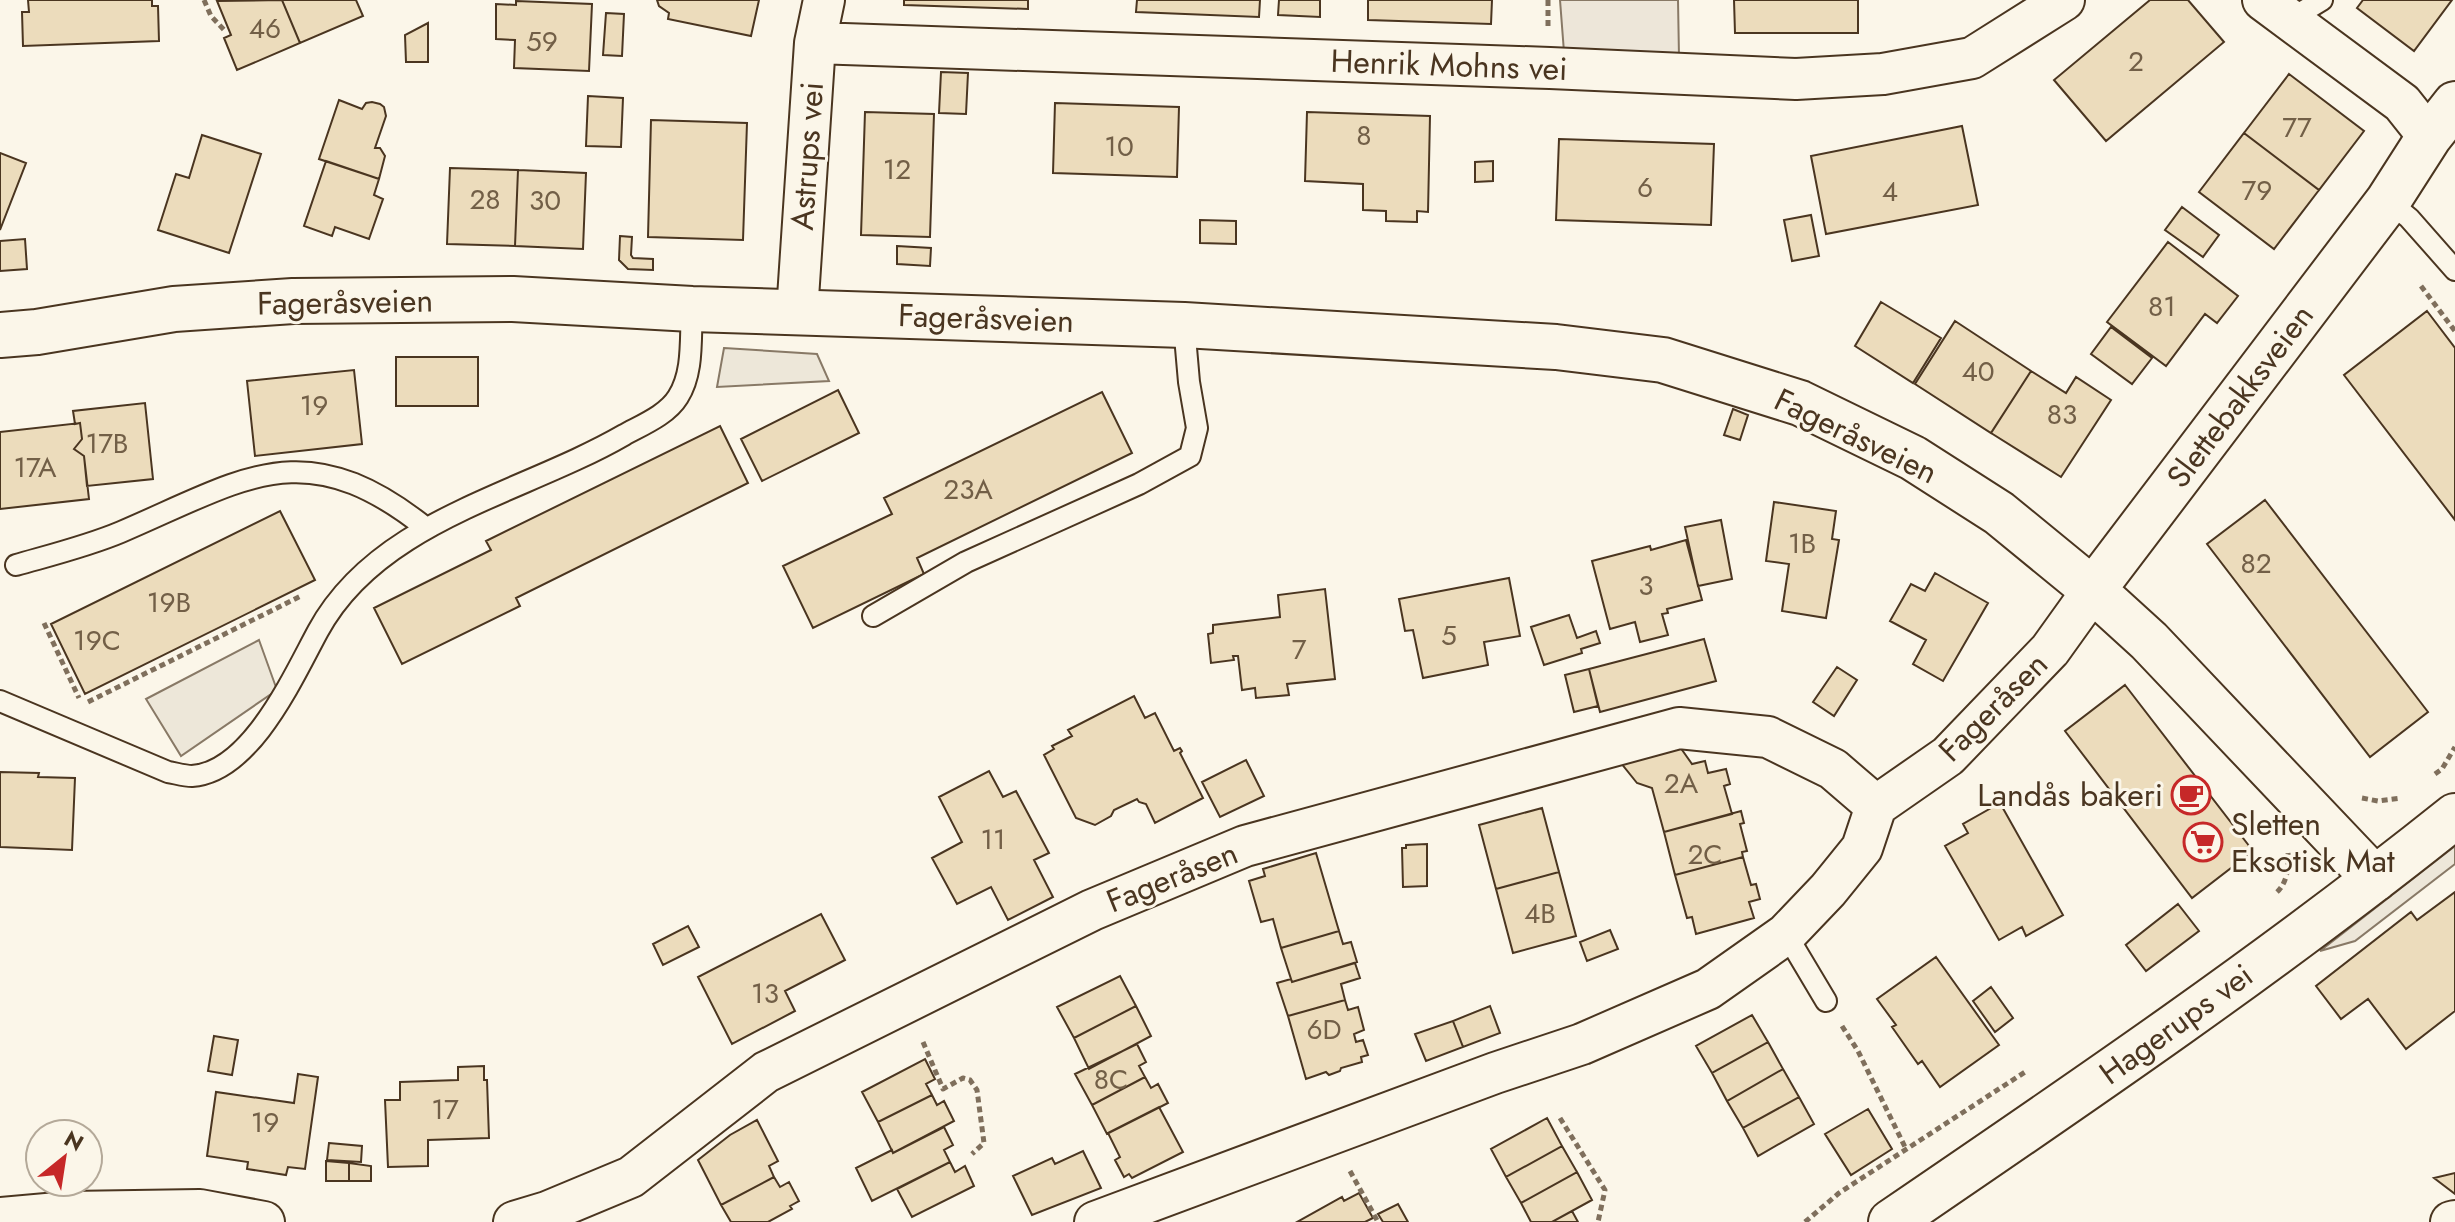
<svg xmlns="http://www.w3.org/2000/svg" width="2455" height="1222" font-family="Jost,sans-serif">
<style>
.green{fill:#ede6d9;stroke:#887966;stroke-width:2}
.parking{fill:#ede7d9;stroke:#887966;stroke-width:2}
.building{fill:#ecdcbc;stroke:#4a3520;stroke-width:2}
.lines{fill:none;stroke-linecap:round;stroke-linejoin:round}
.lane-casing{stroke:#4a3520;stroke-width:24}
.street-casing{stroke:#4a3520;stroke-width:44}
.secondary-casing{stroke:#4a3520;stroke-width:48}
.path{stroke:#7f6f5c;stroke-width:5;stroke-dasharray:6 4;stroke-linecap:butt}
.lane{stroke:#fbf6e9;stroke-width:20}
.street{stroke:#fbf6e9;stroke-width:40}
.secondary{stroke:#fbf6e9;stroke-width:44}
.labels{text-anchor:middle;stroke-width:6;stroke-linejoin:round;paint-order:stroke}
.number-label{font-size:28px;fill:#725f47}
.street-label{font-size:32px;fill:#4a3520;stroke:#fbf6e9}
.poi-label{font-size:32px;fill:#4a3520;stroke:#fbf6e9;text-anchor:end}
</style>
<rect width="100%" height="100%" fill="#fbf6e9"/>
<path class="green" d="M1560,0H1678L1679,57L1564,52Z"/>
<path class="parking" d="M724,348L817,354L829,381L717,387Z
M259,640L277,690L181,756L146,699Z
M2455,846V864L2355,941L2320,951Z"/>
<path class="building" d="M28,0H152V6H158L159,41L23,46L22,12H29Z
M282,0H356L363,16L300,43Z
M282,0L300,43L237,70L224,38L231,35L217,1Z
M657,0H759L751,36L668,19L669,13L659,6Z
M904,0H1028V9L904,5Z
M1137,0H1260L1259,17L1136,12Z
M1279,0H1320V17L1278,15Z
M1368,0H1492L1491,24L1368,20Z
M1734,0H1858V33H1735Z
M2150,0H2188L2224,42L2106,141L2054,80Z
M2363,0H2452L2414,51L2357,8Z
M516,1L592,4L589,71L514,68L515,40L496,39V4L516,5Z
M606,13L624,14L622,56L603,55Z
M428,23V62H406L405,35Z
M941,72L968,73L966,114L939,113Z
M2289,74L2364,131L2319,190L2244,133Z
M588,96L623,98L621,147L586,146Z
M339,100L362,109L366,103L372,102L380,104L384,107L386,116L375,148H380L385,156L379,179L319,159Z
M1055,103L1179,107L1177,177L1053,173Z
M865,112L934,114L930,237L861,235Z
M1307,112L1430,116L1428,212L1417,211V222L1386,221V211L1363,210V184L1305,181Z
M651,120L747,123L743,240L648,237Z
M1962,126L1978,205L1826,234L1811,156Z
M2244,133L2319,190L2274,249L2199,192Z
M202,135L261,154L229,253L158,230L176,174L189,178Z
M1559,139L1714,144L1711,225L1556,220Z
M0,153L26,163L0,230Z
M326,161L379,179L374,195L383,199L369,239L335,227L332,236L304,226Z
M1493,161V181L1475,182V162Z
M450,168L518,170L515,246L447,244Z
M518,170L586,173L583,249L515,246Z
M2182,207L2219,235L2203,257L2165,230Z
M1811,215L1819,256L1792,261L1784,220Z
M1200,220L1236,221V244L1200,243Z
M620,236L632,237L631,255L633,258L653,259V270L628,269L619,260Z
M25,239L27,269L0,271V241Z
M2168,242L2238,296L2217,323L2205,314L2166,366L2107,322Z
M897,246L931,248L930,266L897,264Z
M1881,302L1941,338L1913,383L1855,346Z
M2427,311L2455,348V520L2344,375Z
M1955,321L2031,371L1991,433L1915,384Z
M2111,327L2152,358L2132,384L2091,354Z
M396,357H478V406H396Z
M354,370L362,444L255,456L247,381Z
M2031,371L2066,393L2076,377L2111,400L2061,477L1991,433Z
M838,390L859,433L762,481L741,439Z
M1102,392L1132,453L917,558L924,574L813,628L783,566L892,514L884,498Z
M145,403L153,479L87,486L84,456L74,449L82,439L80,423L75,424L73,411Z
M1733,409L1748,415L1740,440L1724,435Z
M80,423L82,439L74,449L84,456L89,499L0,509V432Z
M720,426L748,483L516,598L520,606L402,664L374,608L491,550L486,541Z
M2265,500L2428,712L2370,757L2207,544Z
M1774,502L1836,511L1832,539L1839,540L1826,618L1782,611L1789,564L1766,561Z
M280,511L315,580L85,694L51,624Z
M1721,520L1732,579L1698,586L1685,527Z
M1686,540L1702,600L1667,609L1668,613L1662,614L1668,635L1640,642L1635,622L1610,629L1592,561L1650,546L1651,550Z
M1935,573L1988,603L1943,681L1913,664L1926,640L1890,621L1911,584L1925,591Z
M1509,578L1520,636L1484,642L1488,665L1423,678L1413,630L1405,631L1399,599Z
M1325,589L1335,679L1287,684L1289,695L1256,698L1255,688L1242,690L1238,656H1233L1234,660L1211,663L1208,634L1213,633V625L1280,617L1278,595Z
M1569,615L1577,638L1596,631L1600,643L1581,649L1582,653L1544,665L1531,627Z
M1704,639L1716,681L1600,712L1589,669Z
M1837,667L1857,680L1834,716L1813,702Z
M1589,669L1598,706L1574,712L1565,675Z
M2125,685L2253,851L2192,898L2065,731Z
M1134,696L1145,718L1155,713L1174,751L1180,748L1182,751L1180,753L1203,798L1155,823L1146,804L1139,802L1137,799L1114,810L1111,816L1095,825L1076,818L1044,755L1054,749L1052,746L1072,736L1068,730Z
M1680,747L1692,764L1705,761L1708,773L1726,769L1730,784L1724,786L1732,814L1664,832L1652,788L1637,783L1621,763Z
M1246,760L1264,796L1220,817L1202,782Z
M989,771L1003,797L1016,791L1049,853L1034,860L1053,897L1008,920L991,887L957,904L932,858L962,842L939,797Z
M0,772L39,773L38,777L75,778L72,850L0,847Z
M2000,803L2063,915L2026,936L2022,927L1999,940L1945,846L1968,833L1963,824Z
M1542,808L1559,872L1496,889L1479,825Z
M1741,811L1744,823L1740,824L1747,851L1742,852L1743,857L1675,875L1664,832Z
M1427,844V886L1403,887L1402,848H1406V845Z
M1316,853L1339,931L1281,948L1273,919L1261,922L1249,881L1265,876L1263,869Z
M1743,857L1751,885L1756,884L1760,899L1749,902L1754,918L1696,934L1692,917L1687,918L1675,875Z
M1559,872L1576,936L1513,953L1496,889Z
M2455,892V1011L2406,1049L2368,999L2341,1019L2316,986L2411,912L2417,920Z
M2178,904L2199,931L2146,971L2126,945Z
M821,914L845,960L785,991L795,1011L732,1044L698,977Z
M688,926L699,947L663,965L653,944Z
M1610,930L1618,949L1587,961L1580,942Z
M1339,931L1343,944L1351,942L1357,962L1292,982L1281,948Z
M1936,957L1999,1045L1940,1087L1922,1061L1918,1064L1892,1027L1896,1025L1877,999Z
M1355,963L1360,978L1341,984L1345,1000L1288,1016L1277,983L1291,979L1292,982Z
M1120,976L1136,1006L1074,1038L1057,1007Z
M1991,987L2013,1018L1995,1032L1973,1001Z
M1345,1000L1348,1010L1358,1007L1364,1030L1354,1034L1356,1042L1363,1040L1368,1055L1361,1057L1362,1062L1341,1068L1340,1071L1329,1075L1326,1072L1306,1079L1288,1016Z
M1136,1006L1151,1036L1089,1069L1074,1038Z
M1490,1006L1500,1033L1463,1047L1453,1021Z
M1752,1015L1768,1042L1712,1073L1696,1046Z
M1453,1021L1463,1047L1426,1061L1415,1034Z
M214,1036L238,1040L232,1075L208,1071Z
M1768,1042L1783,1069L1727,1101L1712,1073Z
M1137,1044L1146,1062L1139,1066L1145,1077L1092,1105L1075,1074Z
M925,1059L935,1079L926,1084L932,1095L878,1122L862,1092Z
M484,1066V1080H487L489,1138L428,1140V1166L388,1167L385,1100H400V1082L458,1080V1067Z
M1783,1069L1799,1097L1743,1128L1727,1101Z
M298,1074L318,1077L305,1169L288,1167L286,1175L247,1169L248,1162L207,1156L216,1092L294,1103Z
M1145,1077L1151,1088L1158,1084L1168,1103L1107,1134L1092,1105Z
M932,1095L937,1105L944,1101L954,1121L893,1153L878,1122Z
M1799,1097L1814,1124L1758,1156L1743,1128Z
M1159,1107L1183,1152L1132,1178L1129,1174L1124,1177L1115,1160L1120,1157L1108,1133Z
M1868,1109L1892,1149L1851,1175L1825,1134Z
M1547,1118L1562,1146L1506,1177L1491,1149Z
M757,1120L778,1161L769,1166L774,1177L721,1205L698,1160L730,1135Z
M944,1127L953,1145L944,1150L950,1162L872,1201L856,1168L892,1150L893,1153Z
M329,1143L362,1146L361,1162L327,1160Z
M1562,1146L1577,1172L1521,1203L1506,1177Z
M1083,1151L1101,1188L1032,1215L1013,1176L1052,1158L1055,1164Z
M326,1161L349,1163V1181H326Z
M950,1162L955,1172L965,1166L974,1186L912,1217L897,1189Z
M349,1163L371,1166V1181H349Z
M1577,1172L1592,1200L1552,1222H1531L1521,1203Z
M2455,1173V1194L2434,1178Z
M774,1177L780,1187L789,1182L799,1201L790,1206L792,1209L768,1222H731L721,1205Z
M1359,1193L1373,1218L1365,1222H1297L1342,1197L1344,1201Z
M1398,1204L1408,1222H1383L1378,1214Z
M1572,1211L1578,1222H1552Z"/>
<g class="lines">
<defs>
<path id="lane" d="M2289,20L2322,0
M2388,201L2409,218L2455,270
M16,565C51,555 88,546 121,532C245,479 304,431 426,528
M873,616L966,562L1139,484L1190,456L1197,428L1189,382L1184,325
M0,701L168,772C175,773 184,776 192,776C251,772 293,677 318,631C378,520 522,494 624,435C642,425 667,415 678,397C694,372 690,338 692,309
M1786,934L1826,1001"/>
<path id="street" d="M2263,0L2402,103L2429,137
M815,43L1550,68L1796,79L1883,74L1972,58L2064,0
M797,313L815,43L824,0
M0,1218L69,1212L200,1210L264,1222
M514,1222L547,1212L631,1177L766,1072L1092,910L1245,846L1679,728L1768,737L1833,769L1876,806
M1095,1222L1495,1073L1582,1044L1708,989L1786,934L1828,890L1862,848L1876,806L1948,756L2050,650L2093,590
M2451,1222L2455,1221"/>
<path id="secondary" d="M0,335L37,332L174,309L293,301L513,299L692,309L1184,325L1556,347L1663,360L1800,403L1913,458L1999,513L2093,590L2149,641L2375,879
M2093,590L2388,201L2429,137L2455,104
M1891,1222C2082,1092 2274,961 2455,816"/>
</defs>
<use href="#lane" class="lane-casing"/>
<use href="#street" class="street-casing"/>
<use href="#secondary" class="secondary-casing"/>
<path class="path" d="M204,0L211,16L226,32
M1548,0V27
M2421,286L2455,331
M44,623L79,698
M88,702L301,596
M2435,774L2442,769L2455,747
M2362,798L2378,801L2401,798
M2277,892C2287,883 2289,867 2288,853
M1842,1026L1858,1051L1906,1149
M923,1042L943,1089L963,1078L970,1080L977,1090L984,1143L972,1154
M1560,1118L1605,1190L1598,1222
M1350,1171L1378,1222
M1805,1222L1839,1193L2025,1072"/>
<use href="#lane" class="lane"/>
<use href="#street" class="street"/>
<use href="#secondary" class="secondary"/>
</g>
<defs>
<symbol id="cafe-ring" viewBox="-11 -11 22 22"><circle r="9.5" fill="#fbf6e9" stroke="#c62828" stroke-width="1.5"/><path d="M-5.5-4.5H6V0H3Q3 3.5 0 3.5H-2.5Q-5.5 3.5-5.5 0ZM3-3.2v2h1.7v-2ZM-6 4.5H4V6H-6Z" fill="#c62828"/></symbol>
<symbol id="supermarket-ring" viewBox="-11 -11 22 22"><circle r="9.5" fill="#fbf6e9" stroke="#c62828" stroke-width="1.5"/><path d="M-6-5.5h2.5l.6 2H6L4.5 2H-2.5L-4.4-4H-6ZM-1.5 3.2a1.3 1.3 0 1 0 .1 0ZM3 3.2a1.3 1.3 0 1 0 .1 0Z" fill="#c62828"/></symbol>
</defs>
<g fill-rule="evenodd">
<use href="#cafe-ring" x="2169" y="773" width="44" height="44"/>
<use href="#supermarket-ring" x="2181" y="820" width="44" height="44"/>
</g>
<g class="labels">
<g class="number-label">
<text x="265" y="38">46</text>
<text x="542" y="51">59</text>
<text x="2136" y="71">2</text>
<text x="2297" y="137">77</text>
<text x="1364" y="145">8</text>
<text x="1119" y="156">10</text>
<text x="897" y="179">12</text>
<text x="1645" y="197">6</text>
<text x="2257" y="200">79</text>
<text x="1890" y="201">4</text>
<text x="485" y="209">28</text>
<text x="545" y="210">30</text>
<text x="2162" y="316">81</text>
<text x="1978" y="381">40</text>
<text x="314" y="415">19</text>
<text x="2062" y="424">83</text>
<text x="107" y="453">17B</text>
<text x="35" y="477">17A</text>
<text x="968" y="499">23A</text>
<text x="1802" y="553">1B</text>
<text x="2256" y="573">82</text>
<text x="1646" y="595">3</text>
<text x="169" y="612">19B</text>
<text x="1449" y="645">5</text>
<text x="97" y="650">19C</text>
<text x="1299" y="659">7</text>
<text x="1681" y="793">2A</text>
<text x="993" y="849">11</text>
<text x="1705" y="864">2C</text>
<text x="1540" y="923">4B</text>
<text x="765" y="1003">13</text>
<text x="1324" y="1039">6D</text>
<text x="1111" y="1089">8C</text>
<text x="445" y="1119">17</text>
<text x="265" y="1132">19</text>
</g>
<g class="street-label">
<text transform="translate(1449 65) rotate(2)" y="11">Henrik Mohns vei</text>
<text transform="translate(807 156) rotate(-86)" y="11">Astrups vei</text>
<text transform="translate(345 302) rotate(-1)" y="11">Fageråsveien</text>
<text transform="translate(986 318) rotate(2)" y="11">Fageråsveien</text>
<text transform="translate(2240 396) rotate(-53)" y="11">Slettebakksveien</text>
<text transform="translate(1856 436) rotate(26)" y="11">Fageråsveien</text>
<text transform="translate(1993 707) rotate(-45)" y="11">Fageråsen</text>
<text transform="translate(1172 877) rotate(-22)" y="11">Fageråsen</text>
<text transform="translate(2176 1024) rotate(-36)" y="11">Hagerups vei</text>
</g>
<g class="poi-label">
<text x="2163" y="806">Landås bakeri</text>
<text x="2231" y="835" text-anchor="start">Sletten<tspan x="2231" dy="37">Eksotisk Mat</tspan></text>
</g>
</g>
<g transform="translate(64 1158) rotate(30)"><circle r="38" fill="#fbf6e9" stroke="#b4a999" stroke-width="2"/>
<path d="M0-6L14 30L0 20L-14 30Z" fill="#c62828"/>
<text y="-12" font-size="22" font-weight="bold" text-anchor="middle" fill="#4a3520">N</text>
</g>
</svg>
